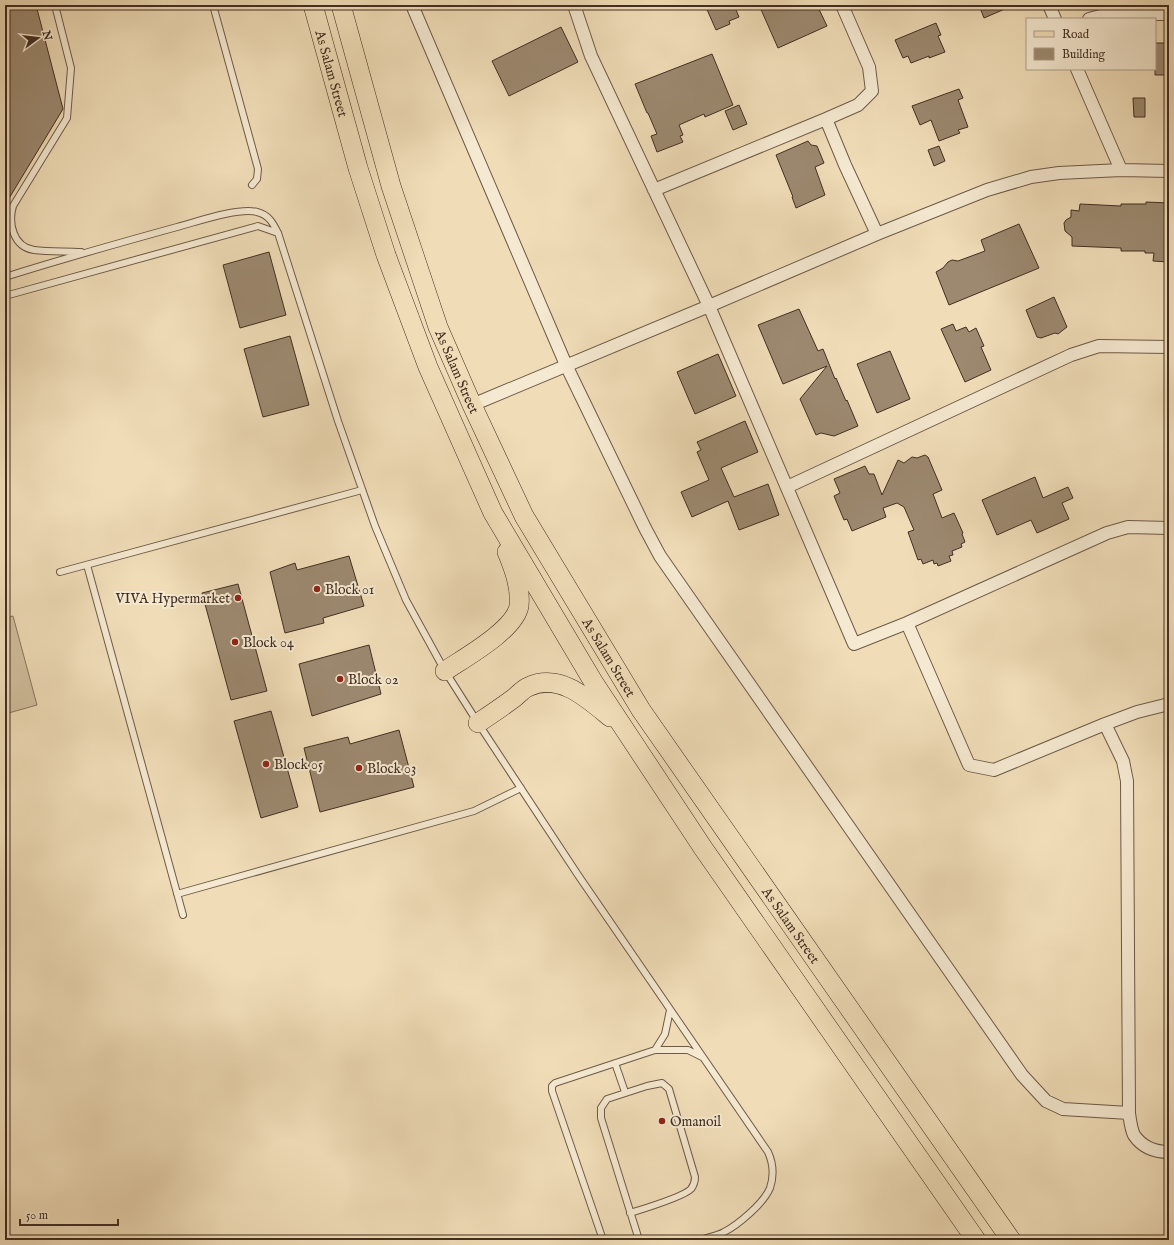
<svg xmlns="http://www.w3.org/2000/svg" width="1174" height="1245" font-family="'IM FELL English',serif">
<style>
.grass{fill:#d2bf9e;stroke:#8a7660}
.building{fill:#9c8970;stroke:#422e22}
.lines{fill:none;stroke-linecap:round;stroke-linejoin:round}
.service-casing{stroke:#6e5a48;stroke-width:8}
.minor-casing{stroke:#6e5a48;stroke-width:14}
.primary-casing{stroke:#422e22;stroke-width:20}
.service{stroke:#f5e9d1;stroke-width:6}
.minor{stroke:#f5e9d1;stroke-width:12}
.primary{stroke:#f0ddb8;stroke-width:19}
.poi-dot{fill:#8f2418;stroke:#f5e9d1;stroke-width:1.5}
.labels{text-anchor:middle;stroke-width:4;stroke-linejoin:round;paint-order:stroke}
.street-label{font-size:14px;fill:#422e22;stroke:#f5e9d1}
.poi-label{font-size:14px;fill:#422e22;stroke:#f5e9d1;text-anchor:start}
</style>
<rect width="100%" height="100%" fill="#f0ddb8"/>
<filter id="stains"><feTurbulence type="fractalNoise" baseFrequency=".005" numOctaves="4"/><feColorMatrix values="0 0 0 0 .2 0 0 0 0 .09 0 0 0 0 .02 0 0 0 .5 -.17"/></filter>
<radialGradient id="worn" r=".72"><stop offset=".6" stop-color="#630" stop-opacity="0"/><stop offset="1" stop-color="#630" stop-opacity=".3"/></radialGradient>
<path class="grass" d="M13,616L37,705L5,714V618Z"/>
<path class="building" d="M5,5H36L63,109L5,205Z
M705,5H734L739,17L729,21L730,24L716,30Z
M759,5H817L827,26L778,48Z
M979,5H1014L984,18Z
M936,23L941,35L938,36L945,52L929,58V56L911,63L908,56L903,58L895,40Z
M561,27L578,62L509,96L492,61Z
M1155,43H1169V75H1155Z
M712,54L733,105L705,117L704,114L679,125L683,135L680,136L683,142L657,152L651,136L657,134L648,113H647L635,84Z
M959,89L963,98L958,100L968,127L958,130L960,133L939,141L931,120L920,125L912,106Z
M1133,98H1145V117H1134Z
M739,105L747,124L733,130L725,111Z
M808,141L811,145L817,146L824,163L815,167L825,195L796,208L792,197H793L776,155Z
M939,146L945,161L934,166L928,150Z
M1146,202L1169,203V262L1153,261L1154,253H1145V251H1121V248L1072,246V237L1065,231L1064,223L1066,220L1071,217V210L1079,211L1080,204L1121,206V204H1146Z
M1019,224L1039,268L949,305L936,272L943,268L948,262L952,260L958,261L985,251L981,240Z
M269,252L286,315L240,328L223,265Z
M1054,297L1067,327L1058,334L1055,333L1041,338L1037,337L1026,310Z
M799,309L818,351L823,349L835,379L836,378L846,401L847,400L858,426L834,436L821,433L816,435L800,399L827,366L783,384L758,325Z
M953,324L956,331L966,327L969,332L976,328L984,346L981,347L991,370L965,382L941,329Z
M290,336L309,405L263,417L244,349Z
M890,351L910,399L877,413L857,364Z
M718,354L736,396L695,414L677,372Z
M745,421L758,452L721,468L734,497L768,484L779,515L739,530L728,501L692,517L681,492L709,480L697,452L701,450L697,442Z
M925,455L928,457L942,490L933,494L942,518L954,513L963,533L962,534L965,542L961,544L962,547L952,551L953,555L949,556L951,561L938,566L937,563L934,564L933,560L923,564L921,559L918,560L908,532L914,530L904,507L897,503L883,508L886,517L852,531L847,519L844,520L834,496L840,493L834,479L865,466L869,474H874L882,495L898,460L904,463L912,457L917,458Z
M1035,477L1043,498L1068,487L1073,498L1062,503L1069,519L1037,533L1031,520L997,535L982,500Z
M349,556L364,606L323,618L324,623L285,633L270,572L295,563L297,570Z
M238,584L267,691L231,700L202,593Z
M369,645L381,694L312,716L299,664Z
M271,711L298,807L261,818L234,721Z
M399,730L414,787L320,812L304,748L348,737L350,744Z"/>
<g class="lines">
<defs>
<path id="service" d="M55,5L71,68L67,118L13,206C8,223 13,247 34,250C49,252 66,251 81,252
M213,5L258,169L257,179L252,185
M5,277C62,259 119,243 177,227C196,222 239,207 257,212C269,215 273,223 278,233L338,421L375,526L406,600L445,671L478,723L578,875L768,1152C773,1163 774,1176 770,1188C764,1203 738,1225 724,1232C717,1236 708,1237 700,1240
M5,296L258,226L278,233
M87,565L183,915
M60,572L362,490
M177,894L474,811L521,788
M655,1050L665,1034L670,1010
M615,1063L625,1092
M630,1213C643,1209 683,1197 691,1189C694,1185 695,1182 695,1177L669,1089L662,1083L647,1086L607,1099L601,1108V1118L639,1240
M603,1240L552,1091V1086L555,1083L655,1050H688L702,1057"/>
<path id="minor" d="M412,5L566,365L645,528L660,556L1022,1075L1046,1101L1063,1109L1129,1113
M574,5L591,56L709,306L854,644L907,623L1107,533L1128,527L1169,528
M842,5L869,67L872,91L858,105L826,119L845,165L877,234
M1049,5L1055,19
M1089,19L1108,14H1169
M1077,69L1121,170
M654,190L826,119
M472,405L709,306L877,234L987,190L1031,177L1059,173L1121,170L1169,171
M787,487L1071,355L1099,346L1169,347
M907,623L969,765L994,770L1105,724L1137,712L1169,704
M1105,724L1123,761L1127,781L1129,1113C1130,1120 1131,1129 1134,1135C1142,1147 1155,1152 1169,1152"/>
<g id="primary">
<path id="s1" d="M313,5L358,168L386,255L428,367L493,513L594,683L703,848L976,1240"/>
<path id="s2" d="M341,5L391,186L438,327L472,405L524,516L641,710L1011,1240"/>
<path d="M445,671C464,658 515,630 519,606C521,588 514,569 507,552"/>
<path d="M478,723C490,715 502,707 514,698C518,695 523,689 528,687C559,672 587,698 610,717"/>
</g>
</defs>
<use href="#service" class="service-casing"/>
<use href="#minor" class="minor-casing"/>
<use href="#primary" class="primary-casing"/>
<use href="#service" class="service"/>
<use href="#minor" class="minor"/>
<use href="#primary" class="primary"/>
</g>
<g class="poi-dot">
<circle cx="317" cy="589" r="4"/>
<circle cx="238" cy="598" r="4"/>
<circle cx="235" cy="642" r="4"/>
<circle cx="340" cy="679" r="4"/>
<circle cx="266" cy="764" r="4"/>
<circle cx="359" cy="768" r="4"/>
<circle cx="662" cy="1121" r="4"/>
</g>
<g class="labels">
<g class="street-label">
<text dy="5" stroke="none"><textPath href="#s1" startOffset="71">As Salam Street</textPath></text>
<text dy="5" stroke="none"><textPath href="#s2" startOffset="385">As Salam Street</textPath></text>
<text dy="5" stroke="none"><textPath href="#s2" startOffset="709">As Salam Street</textPath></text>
<text dy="5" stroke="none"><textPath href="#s2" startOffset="1033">As Salam Street</textPath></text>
</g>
<g class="poi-label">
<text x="325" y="594">Block 01</text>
<text x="230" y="603" text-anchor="end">VIVA Hypermarket</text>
<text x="243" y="647">Block 04</text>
<text x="348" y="684">Block 02</text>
<text x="274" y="769">Block 05</text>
<text x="367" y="773">Block 03</text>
<text x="670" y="1126">Omanoil</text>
</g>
</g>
<rect width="1174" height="1245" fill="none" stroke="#f0ddb8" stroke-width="20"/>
<rect x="6" y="6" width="1162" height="1233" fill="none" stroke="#422e22" stroke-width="2"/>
<rect x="10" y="10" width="1154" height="1225" fill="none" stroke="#422e22"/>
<rect x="1026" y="18" width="130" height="52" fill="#f5e9d1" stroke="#ad9e8b"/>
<rect x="1034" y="31" width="20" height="6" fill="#f0ddb8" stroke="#ad9e8b"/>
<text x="1062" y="38" font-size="12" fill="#422e22">Road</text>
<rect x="1034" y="48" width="20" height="12" fill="#9c8970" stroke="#ad9e8b"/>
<text x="1062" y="58" font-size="12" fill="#422e22">Building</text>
<g transform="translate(38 38) rotate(75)" stroke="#f5e9d1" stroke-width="3" paint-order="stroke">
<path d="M0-3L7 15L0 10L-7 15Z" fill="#422e22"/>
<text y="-6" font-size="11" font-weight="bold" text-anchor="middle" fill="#422e22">N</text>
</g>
<path d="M20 1219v6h98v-6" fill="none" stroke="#422e22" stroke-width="2"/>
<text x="26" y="1219" font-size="12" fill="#422e22" stroke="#f5e9d1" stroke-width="3" paint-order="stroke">50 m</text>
<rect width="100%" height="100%" filter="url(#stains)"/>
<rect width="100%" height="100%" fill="url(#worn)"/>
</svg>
